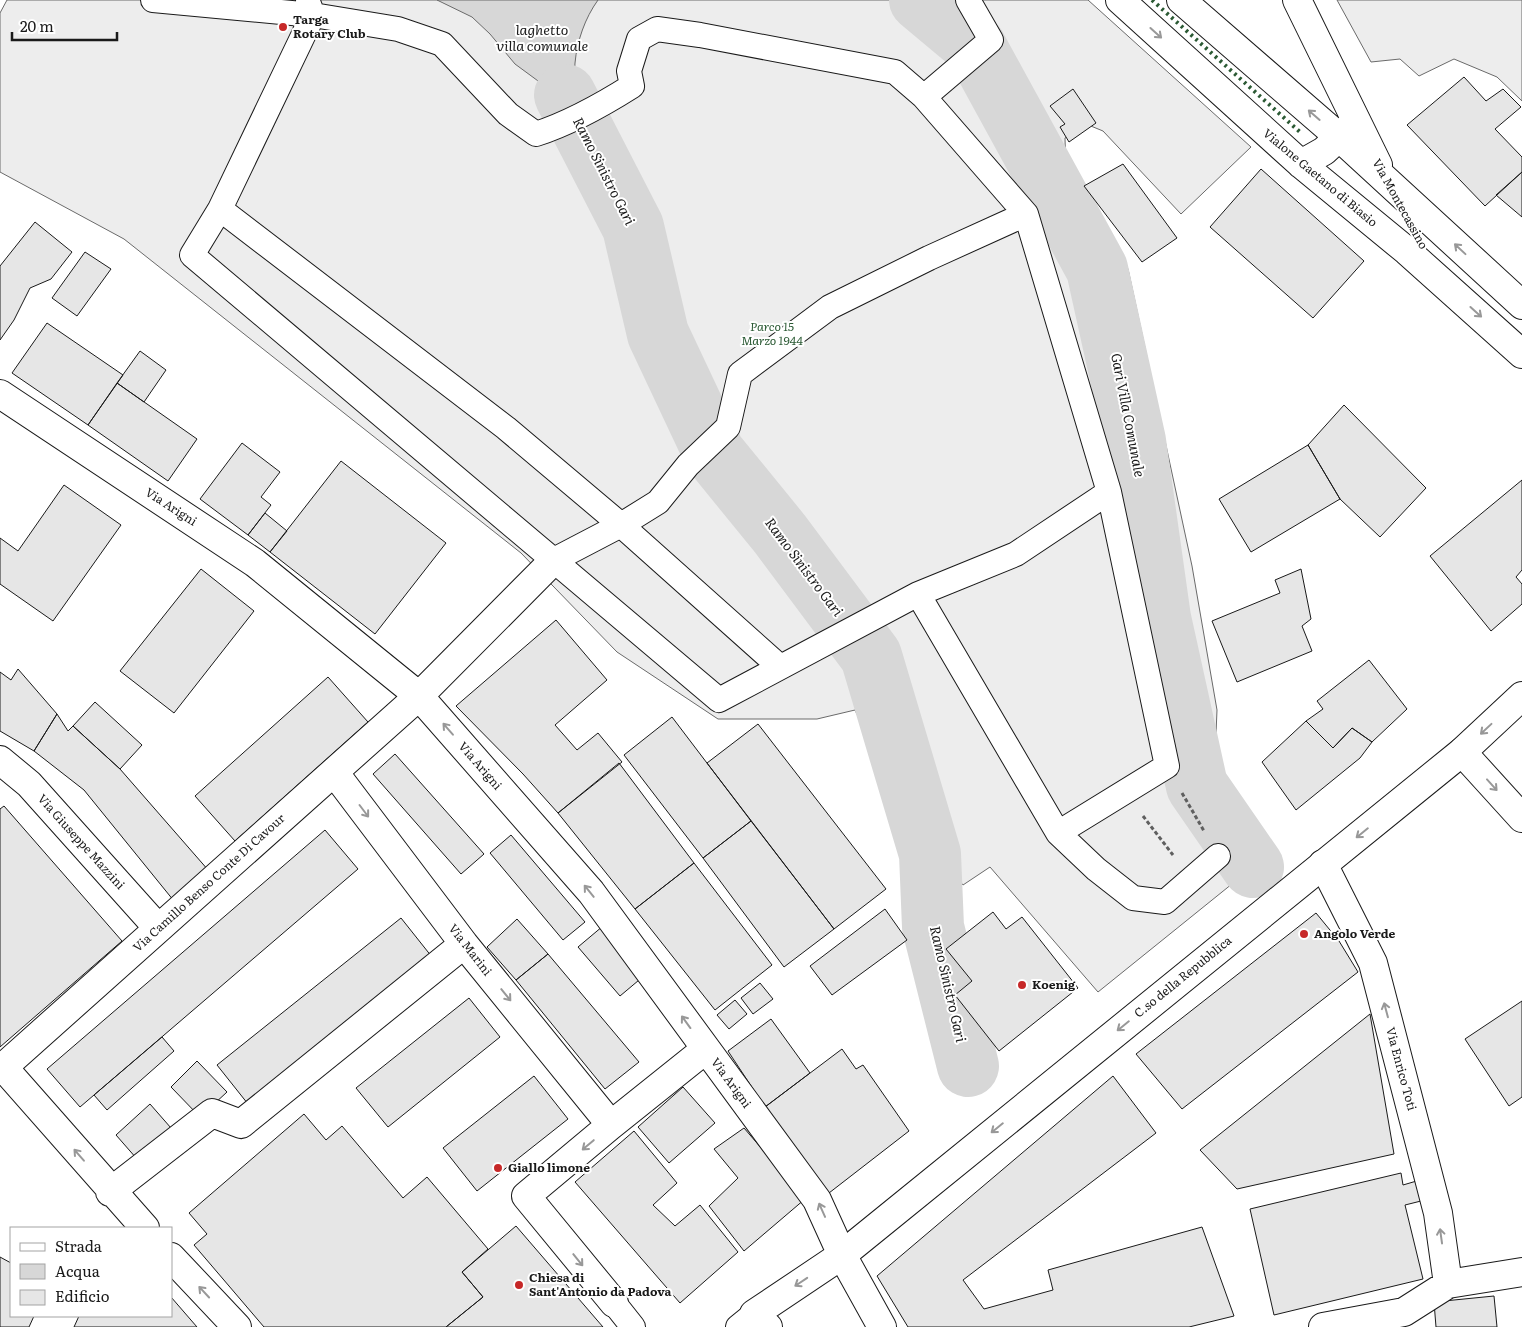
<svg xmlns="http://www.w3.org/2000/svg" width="1522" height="1327" font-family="Literata,serif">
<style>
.built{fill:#ededed;stroke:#6a6a6a}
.water{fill:#d7d7d7;stroke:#6a6a6a}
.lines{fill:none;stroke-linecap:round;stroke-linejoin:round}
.river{stroke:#d7d7d7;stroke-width:62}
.building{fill:#e6e6e6;stroke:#1a1a1a}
.pedestrian-casing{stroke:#1a1a1a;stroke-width:26}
.minor-casing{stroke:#1a1a1a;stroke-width:30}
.tertiary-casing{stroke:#1a1a1a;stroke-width:30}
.path{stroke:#5f5f5f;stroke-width:3;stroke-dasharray:4 2.5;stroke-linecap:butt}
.pedestrian{stroke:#fff;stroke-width:24}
.minor{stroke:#fff;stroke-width:28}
.tertiary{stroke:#fff;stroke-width:28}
.hedge{stroke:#2b5a34;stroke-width:4;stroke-dasharray:2.5 4;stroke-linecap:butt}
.oneway{stroke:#989898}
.poi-dot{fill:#c62828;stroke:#fff;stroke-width:2}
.labels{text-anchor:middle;stroke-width:4;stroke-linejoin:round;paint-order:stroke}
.poi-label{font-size:12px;font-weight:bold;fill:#1a1a1a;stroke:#fff;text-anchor:start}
.street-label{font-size:12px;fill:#1a1a1a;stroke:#fff}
.park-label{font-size:12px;font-style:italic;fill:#2b5a34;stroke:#fff}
.water-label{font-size:14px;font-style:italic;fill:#1a1a1a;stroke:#fff}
</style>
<rect width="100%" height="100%" fill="#fff"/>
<path class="built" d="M7,0H1088L1251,147L1181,214L1103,131L1086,124L1065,138L1066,176L1128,269L1192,566L1217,710L1215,757L1253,867L1098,992L990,867L963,885L906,818L855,710L817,719H718L617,652L521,553L124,239L0,172V13Z
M1337,0H1522V101L1497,77L1454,59L1419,76L1400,59L1371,62Z"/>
<path class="water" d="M437,0H598C585,18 577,41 575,63C574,73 577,80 573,91L565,95L549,89L515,64L490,34L472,17Z"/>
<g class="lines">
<path class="river" d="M920,0L975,46L1097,269L1135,441L1160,618L1197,786L1253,867
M565,95L633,227L658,334L714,453L780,534L871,656L930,854L933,927L968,1066"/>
</g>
<path class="building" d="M1464,77L1486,101L1503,89L1521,107L1495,129L1522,157V172L1485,206L1407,125Z
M1073,89L1096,123L1069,142L1060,127L1065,124L1050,106Z
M1123,164L1177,238L1142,262L1084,186Z
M1261,169L1364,261L1313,318L1210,227Z
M1522,172V217L1496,195Z
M35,222L72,252L51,279L30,288L14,320L0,340V266Z
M85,252L111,269L77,316L52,298Z
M47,323L123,375L88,425L12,373Z
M140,351L166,370L144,402L117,383Z
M117,383L197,439L168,481L88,425Z
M1344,405L1426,488L1380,537L1340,499L1308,445Z
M242,443L280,472L261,497L271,505L248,535L200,499Z
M1308,445L1340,499L1251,552L1219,499Z
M341,461L446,543L375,634L270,552Z
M1522,480V570L1516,577L1522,584V604L1491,631L1430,556Z
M64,485L121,525L53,621L0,584V538L18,551Z
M265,513L287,531L270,552L248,535Z
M201,569L254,611L174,713L120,671Z
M1301,569L1311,619L1302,626L1312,651L1237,682L1212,621L1280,593L1275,580Z
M556,620L607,680L555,725L577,750L598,733L622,762L558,813L523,774L456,706Z
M1369,660L1407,709L1372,742L1352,728L1333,748L1306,721L1323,709L1317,701Z
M18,669L57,714L34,751L0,731V672L11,680Z
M328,677L368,722L235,841L195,796Z
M95,702L142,745L120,769L73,726Z
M57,714L68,731L73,726L120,769L209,871L174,901L84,790L34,751Z
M672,717L751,821L703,858L624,755Z
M1306,721L1333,748L1352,728L1372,742L1360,758L1296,810L1262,762Z
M758,724L886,889L834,929L707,763Z
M395,754L484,854L461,874L373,774Z
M619,763L694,863L635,909L558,813Z
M4,806L122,941L0,1047V809Z
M751,821L834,929L784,967L703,858Z
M325,830L358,869L80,1107L47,1069Z
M511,835L585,922L563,940L490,853Z
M694,863L772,965L715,1010L635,909Z
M885,909L907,940L832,995L810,966Z
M993,912L1006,929L1022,917L1078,988L999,1051L955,995L972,981L946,949Z
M1316,913L1339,941L1358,972L1182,1109L1136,1054Z
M401,918L432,957L248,1104L217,1065Z
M517,919L548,954L516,980L487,947Z
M603,926L645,975L620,996L578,947Z
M548,954L639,1062L605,1089L516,980Z
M760,983L773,999L753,1014L741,998Z
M469,998L500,1037L388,1127L356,1088Z
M735,1000L747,1014L729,1029L717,1015Z
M1522,1001V1097L1509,1106L1465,1039Z
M1370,1014L1394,1154L1237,1189L1200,1150Z
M771,1019L810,1073L765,1107L728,1051Z
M162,1037L174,1051L107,1110L94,1095Z
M842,1049L856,1069L863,1065L909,1131L829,1193L765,1107Z
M197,1061L227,1092L200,1117L171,1087Z
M534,1076L568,1119L477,1191L443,1148Z
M1113,1076L1156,1133L963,1280L984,1309L1053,1290L1048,1270L1202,1227L1234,1316L1189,1327H908L877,1276Z
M683,1087L715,1123L669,1163L638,1127Z
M150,1104L171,1128L137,1159L116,1135Z
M304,1114L326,1140L342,1126L403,1198L427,1177L488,1249L462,1272L483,1297L446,1327H264L194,1245L207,1234L189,1213Z
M744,1128L805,1199L744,1251L709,1206L738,1178L714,1149Z
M634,1131L677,1183L653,1205L675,1226L700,1205L738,1252L680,1303L575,1182Z
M1401,1173L1403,1185L1420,1180L1425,1200L1405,1205L1423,1279L1274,1315L1250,1209Z
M516,1226L603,1327H446L483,1297L462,1272Z
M0,1257L11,1263V1316H34L29,1327H0Z
M1494,1296L1497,1327H1436L1434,1302Z
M171,1297L197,1327H74L79,1316H171Z"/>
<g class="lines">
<defs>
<path id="pedestrian" d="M153,0L313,15L398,29L442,44L508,114L536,134C570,123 602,105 632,86L629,71L639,39L657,29L700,35L895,72L924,97L1026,214L1109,492L1167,766L1058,833L918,594
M308,2L313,15L220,209L192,255L719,700L918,594L1016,554L1109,492
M924,97L991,40L968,0
M220,209L506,428L621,525L780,667
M554,560L621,525L658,502L688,465L728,427L740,374L830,307L929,258L1026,214
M1058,833L1096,869L1133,898L1165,902L1218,856
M614,1303L633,1327
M738,1327L754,1314"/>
<path id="minor" d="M0,394L255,563L419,696L591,892L817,1200L842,1255L754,1314L768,1327
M1462,752L1522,818
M0,760L29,784L158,928
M334,772L464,944L611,1125L526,1196L614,1303
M1323,864L1373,963L1438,1213L1448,1284
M3,1067L145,1228
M0,1070L419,696L554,560
M611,1125L706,1049
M110,1192L212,1113L241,1124L464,944
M171,1257L237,1327
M1323,1327L1404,1312L1448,1284L1522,1272"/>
<path id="tertiary" d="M1120,0L1301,164L1407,251L1522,354
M1181,0L1339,137L1522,305
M1297,0L1378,165
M1301,164L1324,151L1353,124
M882,1327L842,1255L1462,752L1522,696"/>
</defs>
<use href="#pedestrian" class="pedestrian-casing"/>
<use href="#minor" class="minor-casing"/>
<use href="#tertiary" class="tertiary-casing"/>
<path class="path" d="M1182,793L1204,831
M1143,816L1173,855"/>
<use href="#pedestrian" class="pedestrian"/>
<use href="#minor" class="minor"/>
<use href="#tertiary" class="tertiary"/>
<path class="hedge" d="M1152,0L1300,132"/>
</g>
<defs><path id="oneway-shaft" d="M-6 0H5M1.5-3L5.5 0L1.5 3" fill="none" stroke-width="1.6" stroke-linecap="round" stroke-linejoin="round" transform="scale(1.25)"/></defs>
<g class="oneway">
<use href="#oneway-shaft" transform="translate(1156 33) rotate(42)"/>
<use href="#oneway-shaft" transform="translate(1314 115) rotate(-139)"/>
<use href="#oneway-shaft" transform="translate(1460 249) rotate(-137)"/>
<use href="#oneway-shaft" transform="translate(1476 312) rotate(42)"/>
<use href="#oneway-shaft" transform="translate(448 729) rotate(-131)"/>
<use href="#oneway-shaft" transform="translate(1486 729) rotate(137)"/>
<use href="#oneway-shaft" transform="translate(1492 785) rotate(48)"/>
<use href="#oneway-shaft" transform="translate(364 811) rotate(53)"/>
<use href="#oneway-shaft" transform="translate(1362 833) rotate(141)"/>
<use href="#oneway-shaft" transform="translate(589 891) rotate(-129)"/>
<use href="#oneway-shaft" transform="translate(506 995) rotate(51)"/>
<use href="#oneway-shaft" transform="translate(1386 1010) rotate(-105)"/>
<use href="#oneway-shaft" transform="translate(686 1022) rotate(-126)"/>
<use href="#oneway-shaft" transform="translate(1123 1026) rotate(141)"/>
<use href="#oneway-shaft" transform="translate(997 1128) rotate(141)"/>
<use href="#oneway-shaft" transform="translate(588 1145) rotate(140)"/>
<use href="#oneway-shaft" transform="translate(79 1155) rotate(-131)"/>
<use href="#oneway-shaft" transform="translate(822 1210) rotate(-114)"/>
<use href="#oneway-shaft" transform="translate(1441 1236) rotate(-98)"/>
<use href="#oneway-shaft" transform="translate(578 1260) rotate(51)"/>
<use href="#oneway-shaft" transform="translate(801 1282) rotate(146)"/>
<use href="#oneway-shaft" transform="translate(204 1292) rotate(-133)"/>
</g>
<g class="poi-dot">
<circle cx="283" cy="27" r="5"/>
<circle cx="1304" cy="934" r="5"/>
<circle cx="1022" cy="985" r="5"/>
<circle cx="498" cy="1168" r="5"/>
<circle cx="519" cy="1285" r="5"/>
</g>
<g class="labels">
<g class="poi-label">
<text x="293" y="24">Targa<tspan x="293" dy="14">Rotary Club</tspan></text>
<text x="1314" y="938">Angolo Verde</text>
<text x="1032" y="989">Koenig</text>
<text x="508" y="1172">Giallo limone</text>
<text x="529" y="1282">Chiesa di<tspan x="529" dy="14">Sant'Antonio da Padova</tspan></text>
</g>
<g class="street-label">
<text transform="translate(1320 178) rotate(40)" y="4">Vialone Gaetano di Biasio</text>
<text transform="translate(1400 204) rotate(61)" y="4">Via Montecassino</text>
<text transform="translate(171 507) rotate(33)" y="4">Via Arigni</text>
<text transform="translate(480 766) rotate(49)" y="4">Via Arigni</text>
<text transform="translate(81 842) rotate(48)" y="4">Via Giuseppe Mazzini</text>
<text transform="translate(209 883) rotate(-42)" y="4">Via Camillo Benso Conte Di Cavour</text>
<text transform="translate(470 950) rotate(52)" y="4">Via Marini</text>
<text transform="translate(1183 977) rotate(-39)" y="4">C.so della Repubblica</text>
<text transform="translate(1401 1069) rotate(75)" y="4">Via Enrico Toti</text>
<text transform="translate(731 1083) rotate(54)" y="4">Via Arigni</text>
</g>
<g class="park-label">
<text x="772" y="331">Parco 15<tspan x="772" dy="14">Marzo 1944</tspan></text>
</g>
<g class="water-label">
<text x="542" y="35">laghetto<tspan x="542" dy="16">villa comunale</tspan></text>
<text transform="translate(604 171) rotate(63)" y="5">Ramo Sinistro Gari</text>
<text transform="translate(1128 415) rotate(79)" y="5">Gari Villa Comunale</text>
<text transform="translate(804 567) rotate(53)" y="5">Ramo Sinistro Gari</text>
<text transform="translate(948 984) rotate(77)" y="5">Ramo Sinistro Gari</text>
</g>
</g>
<rect x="10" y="1227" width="162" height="90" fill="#ffffff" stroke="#a3a3a3"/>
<rect x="20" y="1243" width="25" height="8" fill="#ffffff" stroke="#a3a3a3"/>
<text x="55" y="1252" font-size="15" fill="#1a1a1a">Strada</text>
<rect x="20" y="1264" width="25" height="15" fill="#d7d7d7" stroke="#a3a3a3"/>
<text x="55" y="1277" font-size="15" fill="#1a1a1a">Acqua</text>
<rect x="20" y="1290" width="25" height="15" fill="#e6e6e6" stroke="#a3a3a3"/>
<text x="55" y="1302" font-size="15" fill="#1a1a1a">Edificio</text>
<path d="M12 32v8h105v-8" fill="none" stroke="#1a1a1a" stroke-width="2.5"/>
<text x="20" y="32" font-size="15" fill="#1a1a1a" stroke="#ffffff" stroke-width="4" paint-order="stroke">20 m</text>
</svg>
